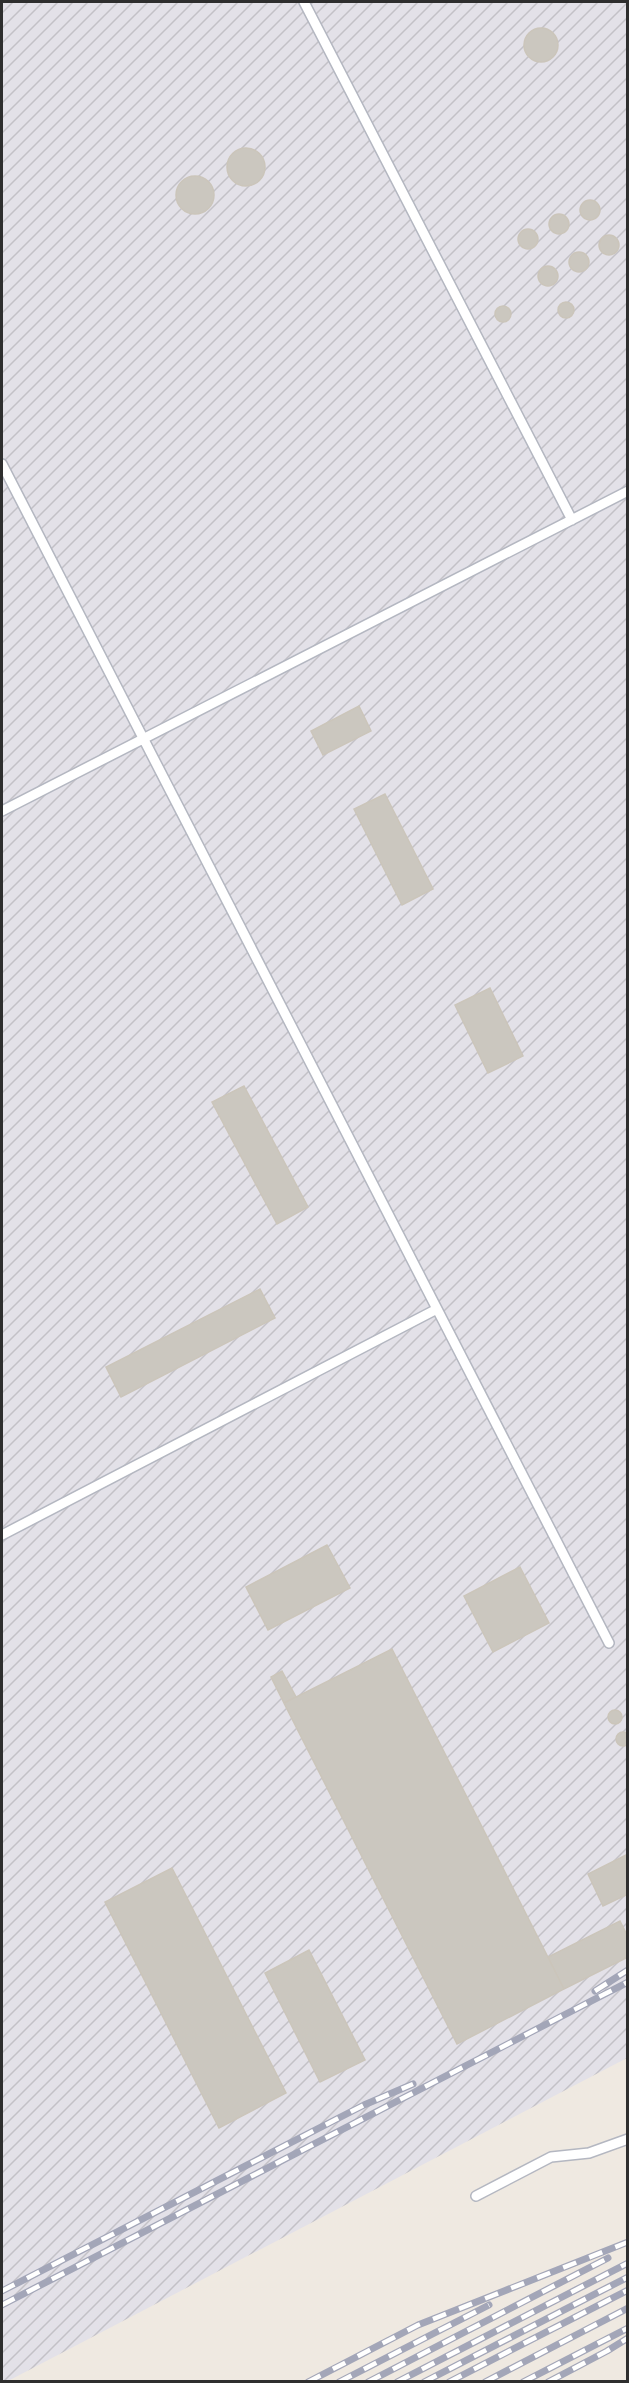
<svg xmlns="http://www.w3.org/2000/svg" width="629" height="2383" font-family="'Fira Sans',sans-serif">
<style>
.industrial{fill:url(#industrial-furrows)}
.building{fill:#cbc7bf;stroke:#cbc5ba;stroke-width:1.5}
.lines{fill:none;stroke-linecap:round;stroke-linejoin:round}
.service-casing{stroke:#b4b7c1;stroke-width:12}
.service{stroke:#fff;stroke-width:9}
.rail-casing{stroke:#a3a6b8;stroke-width:7}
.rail{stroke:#fff;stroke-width:4.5;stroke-dasharray:14;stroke-linecap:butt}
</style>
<defs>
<pattern id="industrial-furrows" width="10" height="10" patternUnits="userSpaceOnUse" patternTransform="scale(1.5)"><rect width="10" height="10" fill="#e3e1e8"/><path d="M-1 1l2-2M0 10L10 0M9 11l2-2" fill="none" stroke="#c3c1c7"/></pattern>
</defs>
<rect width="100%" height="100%" fill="#efe9e1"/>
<path class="industrial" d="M2,2H627V2058L8,2381L2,2382Z"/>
<path class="building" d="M524 45a17 17 0 1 1 34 0a17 17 0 1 1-34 0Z
M227 167a19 19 0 1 1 38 0a19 19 0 1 1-38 0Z
M176 195a19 19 0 1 1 38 0a19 19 0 1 1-38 0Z
M580 210a10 10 0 1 1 20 0a10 10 0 1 1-20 0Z
M549 224a10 10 0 1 1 20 0a10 10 0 1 1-20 0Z
M518 239a10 10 0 1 1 20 0a10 10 0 1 1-20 0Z
M599 245a10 10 0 1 1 20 0a10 10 0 1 1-20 0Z
M569 262a10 10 0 1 1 20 0a10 10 0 1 1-20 0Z
M538 276a10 10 0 1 1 20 0a10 10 0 1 1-20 0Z
M558 310a8 8 0 1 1 16 0a8 8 0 1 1-16 0Z
M495 314a8 8 0 1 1 16 0a8 8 0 1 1-16 0Z
M359,706L371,731L323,755L311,731Z
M385,794L433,889L402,905L354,809Z
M490,988L523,1056L488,1073L455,1005Z
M244,1086L308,1207L277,1224L212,1102Z
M260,1289L275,1318L121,1397L106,1367Z
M327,1545L350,1588L268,1630L246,1587Z
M520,1567L549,1623L493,1652L464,1596Z
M392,1649L564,1989L457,2044L284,1703Z
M282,1671L296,1697L284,1703L271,1677Z
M608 1717a7 7 0 1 1 14 0a7 7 0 1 1-14 0Z
M616 1739a7 7 0 1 1 14 0a7 7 0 1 1-14 0Z
M628,1854V1894L603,1906L588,1874Z
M172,1868L286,2093L219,2128L105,1902Z
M620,1921L628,1937V1957L564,1989L548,1957Z
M309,1950L365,2060L320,2082L265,1973Z"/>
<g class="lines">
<defs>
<path id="service" d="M304,2L572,520
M2,464L609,1643
M2,811L628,491
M2,1535L437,1309
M476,2196L551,2157L589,2153L628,2139"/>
</defs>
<use href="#service" class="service-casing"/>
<use href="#service" class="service"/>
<defs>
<path id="rail" d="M595,1991L628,1970
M2,2291L364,2105L413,2084
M2,2305L628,1982
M308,2382L418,2325L628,2242
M339,2382L489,2305
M368,2382L608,2258
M397,2382L628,2263
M424,2382L628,2277
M449,2382L628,2290
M485,2382L628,2308
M523,2382L628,2328
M548,2382L607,2351L628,2338"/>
</defs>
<use href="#rail" class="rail-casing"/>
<use href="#rail" class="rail"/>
</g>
<rect width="629" height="2383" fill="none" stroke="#2e2e2e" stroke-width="6"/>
</svg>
